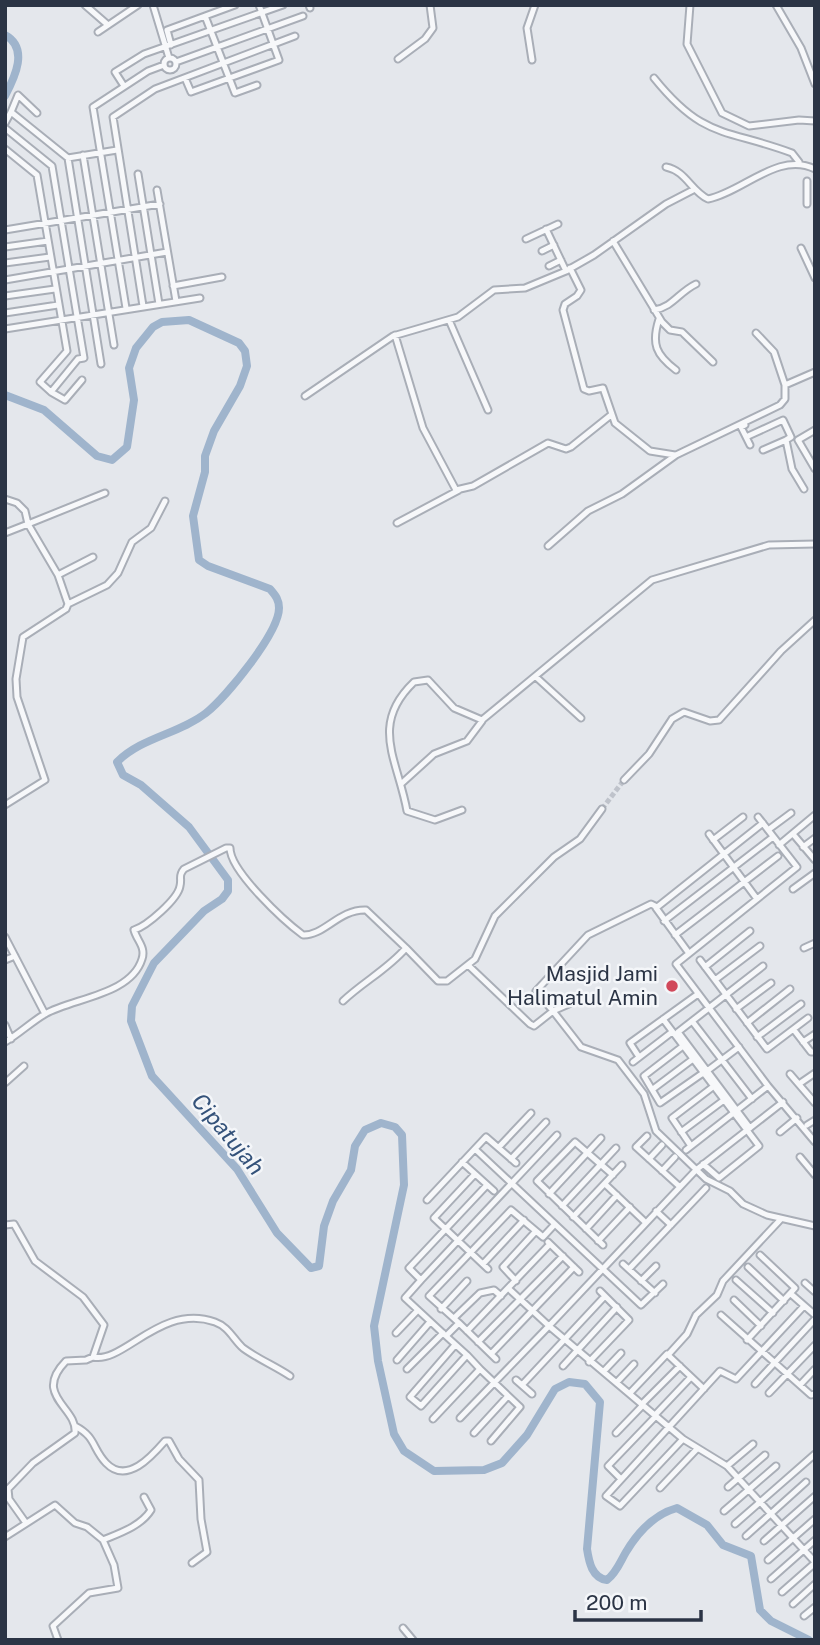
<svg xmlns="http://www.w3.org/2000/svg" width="820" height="1645" font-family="'Public Sans',sans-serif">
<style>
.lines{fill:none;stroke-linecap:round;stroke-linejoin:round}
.river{stroke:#9fb4cc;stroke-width:8}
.minor-tunnel{stroke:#bfc3cb;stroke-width:5;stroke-dasharray:5 2.5;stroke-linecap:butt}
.minor-casing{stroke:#a9aeb7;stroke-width:9}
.minor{stroke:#f7f8fa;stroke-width:5}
.poi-dot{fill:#d1495b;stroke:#f4f6f9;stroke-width:2.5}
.labels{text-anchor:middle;stroke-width:5;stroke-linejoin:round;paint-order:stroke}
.poi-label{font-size:21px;fill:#2b3445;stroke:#f4f6f9;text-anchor:end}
.water-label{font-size:23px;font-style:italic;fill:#34527a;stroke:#f4f6f9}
</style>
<rect width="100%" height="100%" fill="#e4e7ec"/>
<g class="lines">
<path class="river" d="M5,35C29,48 15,77 5,96
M5,395L44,410L97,456L112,460L127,447L134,400L129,368L136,348L153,327L162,322L189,320L239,343L245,351L247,366L240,386L214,431L205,456V472L193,516L199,560L208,566L270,589C275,595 279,599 279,608C279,633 226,697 206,713C179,734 142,737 117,762L123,775L141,785L189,827L228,880V891L222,899L204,911L154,963L132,1006L131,1021L152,1076L237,1169L277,1233L311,1268L319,1266L324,1226L333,1201L351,1170L355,1146L365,1130L381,1123L395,1127L402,1135L404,1185L374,1326L378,1361L394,1434L404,1451L434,1471L484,1470L502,1463L527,1435L555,1389L569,1382L585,1384L600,1402L587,1549C589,1562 592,1578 607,1580C617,1572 620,1562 626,1552C638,1532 655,1514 677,1508L707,1525L723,1545L751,1556L760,1610L771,1621L809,1640"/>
<path class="minor-tunnel" d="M602,809L624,780"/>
<defs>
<path id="minor" d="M85,5L108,25
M153,5L169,58
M309,5L310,8
M690,5L687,44L722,113L749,126L799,120L815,121
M776,5L801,48L815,84
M205,16L235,93L257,85
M98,32L138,5
M171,45L167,30L235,5
M164 64a6 6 0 1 1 12 0a6 6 0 1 1-12 0Z
M398,59L425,39L433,28L430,5
M532,60L527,28L535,5
M176,62L303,16
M185,78L191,92L279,60L259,5
M654,78C704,140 725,128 792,153L799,162
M124,86L115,72L144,54L283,5
M37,113L18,95L11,112L68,158L101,364
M5,123L11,112
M5,128L52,166L84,358L78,359L51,392L40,382L67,351L37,175L5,149
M83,155L114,345
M68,158L117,150
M666,167C686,171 691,191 708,199C743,192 778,151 815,169
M138,174L159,304
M807,181V204
M157,190L176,301
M546,229L566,271
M5,230L160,204
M526,239L558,224
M613,241L662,322L670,330L682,332L713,362
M5,247L48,241
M801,248L815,278
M542,251L554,245
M5,263L50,257
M549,266L561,260
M570,268L581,290L577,296L565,304L563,310L584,389L589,391L603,388L615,423L650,451L675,455
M5,280L167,252
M173,286L222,277
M5,296L55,289
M143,306L113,117L155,89L295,36
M126,308L93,107L148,71L164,65
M654,310C673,307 679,292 696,284
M5,313L58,305
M659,319C651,344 656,355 676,370
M449,320L488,410
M5,329L200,298
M756,333L774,352L785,385
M395,335L423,428L456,490L473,486L548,443L566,449L571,447L611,415
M51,392L65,400L82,380
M305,396L393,336L458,317L494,290L525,288L566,271L594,255L666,204L693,190
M745,425L741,427L750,445
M815,430L798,440L815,469
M746,437L783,420L791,437L786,440L792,469L804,489
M763,450L786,440
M5,499L17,503L25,511L28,524L58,575L68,604L66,609L23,637L16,679L17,697L45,780L5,805
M397,523L459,490
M28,524L105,493
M5,533L28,524
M548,546L588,511L622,494L676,455L780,405L785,399V385L815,372
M58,575L93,557
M68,604L107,585L118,573L132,542L151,528L165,501
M536,677L581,718
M624,780L649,754L672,719L684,712L710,721L719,720L781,651L815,620
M401,784L434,754L467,741L482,721
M462,810L435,820L407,811C398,760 369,725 414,682L428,680L454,708L482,720L652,580L769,545L815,544
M758,817L797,867L676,964L768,1086L815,1142
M768,830L791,813
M709,834L757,899
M793,834L815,860
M713,840L743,817
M779,845L815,815
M803,847L815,838
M793,889L815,873
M664,921L773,837
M675,935L778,856
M5,937L45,1014
M804,948L815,943
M688,952L656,908L763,823
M5,960L15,956
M700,960L767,1049L808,1018
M468,965L530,1024L534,1026L553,1011L581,1047L618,1060L644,1094L656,1131L706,1179L730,1191L743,1204L767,1215L815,1226
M705,967L750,931
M715,980L760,946
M343,1001C363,982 388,969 406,948L438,981H447L475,959L495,916L554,857L580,839L602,809
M569,1004L553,1011L536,991L588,935L651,904L657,907
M736,1009L771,983
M663,1019L759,1146L719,1178L703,1164
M692,1021L752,1099
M747,1023L790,989
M5,1025L11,1039
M794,1030L811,1052H815
M757,1037L801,1004
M5,1042C19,1034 31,1022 45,1014C73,998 131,995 142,959C146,947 137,941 134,930C147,926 178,899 180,886C182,878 178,876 184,869L226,848H230C230,871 284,921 303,935C324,936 339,909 366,910L406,948
M803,1042L815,1034
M683,1046L644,1076L660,1103L703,1073
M639,1057L630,1043L698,994
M633,1062L672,1032
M707,1071L739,1047
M790,1074L815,1103
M5,1083L24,1066
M799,1084L815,1073
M653,1089L693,1059
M783,1102L696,1170L549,1326L683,1439L727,1466L815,1562
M807,1125L815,1120
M750,1128L678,1032L763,966
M681,1132L724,1100
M780,1132L797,1118
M647,1136L636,1147L680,1187
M691,1146L672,1118L714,1086
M499,1147L531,1113
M475,1149L641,1305L663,1284
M686,1150L768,1086
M800,1157L815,1175
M511,1159L546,1122
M649,1159L662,1145
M462,1162L494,1191
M662,1171L675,1157
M475,1174L434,1218L488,1269
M605,1184L645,1222
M487,1185L409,1268L421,1280L557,1135
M549,1194L601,1138
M427,1200L486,1137L516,1163
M562,1206L616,1148
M656,1211L671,1225
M573,1217L622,1165
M5,1225L14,1224L35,1261L83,1297L104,1325L93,1357L86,1360L66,1361C32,1396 78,1407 75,1433L33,1463L8,1489L9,1499L26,1523
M586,1229L617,1195
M598,1241L630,1207
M548,1242L579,1272
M603,1245L537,1181L575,1142L613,1175
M483,1264L524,1220
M623,1264L655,1293
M748,1267L784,1301
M629,1269L706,1188
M421,1280L405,1298L446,1336L459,1323L429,1296L511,1210L543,1237L555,1224
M736,1280L773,1313
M516,1281L503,1267L536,1231
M641,1281L656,1266
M805,1283L815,1292
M791,1294L815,1315
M734,1300L761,1326
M441,1309L467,1281
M721,1315L811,1395L815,1394
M454,1318L480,1293L494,1290L501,1296
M459,1323L496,1359
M467,1331L550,1244
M396,1333L418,1310
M446,1336L467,1355
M747,1340L795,1288L760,1255
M478,1342L563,1256
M455,1345L410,1397L421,1406L467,1355L480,1369
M491,1354L574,1267
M668,1355L687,1334L696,1315L717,1295L723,1281L780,1220
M93,1357C124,1364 160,1303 215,1322C229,1327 233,1339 243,1348C258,1359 275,1366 290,1376
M397,1360L430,1322
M589,1362L629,1320L600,1291
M563,1366L617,1307
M407,1369L443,1333
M604,1371L621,1353
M516,1380L532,1394
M617,1382L634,1364
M755,1384L815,1319
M522,1385L605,1296
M800,1385L815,1369
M630,1393L667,1354L704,1389
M769,1393L815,1345
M642,1404L680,1366
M655,1415L691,1377
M460,1418L549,1326L508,1288
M433,1419L480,1369L520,1407L491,1441
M75,1426C96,1437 92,1448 106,1463C127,1485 152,1456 165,1441H169L179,1459L199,1480L201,1519L207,1552L192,1563
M474,1433L508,1396
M616,1433L643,1405
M683,1439L620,1506L606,1496L720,1371L736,1379L804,1306
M727,1466L753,1444
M620,1478L608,1466L656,1416
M728,1487L765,1455
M660,1488L696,1450
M724,1511L776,1466
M735,1524L815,1454
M746,1536L806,1482
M5,1537L55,1505L75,1523L87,1527L103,1540L114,1565L118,1588L89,1593L53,1626L58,1640
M103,1540C120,1533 141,1526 151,1510L144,1497
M764,1541L815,1496
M768,1560L815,1519
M771,1579L815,1540
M782,1592L815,1563
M793,1604L815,1584
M804,1616L815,1607
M403,1628L413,1640"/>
</defs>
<use href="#minor" class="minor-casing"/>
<use href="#minor" class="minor"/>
</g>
<circle class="poi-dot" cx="672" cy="986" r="7"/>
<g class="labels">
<g class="poi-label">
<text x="658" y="981">Masjid Jami<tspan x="658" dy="24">Halimatul Amin</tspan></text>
</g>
<g class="water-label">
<text transform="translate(228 1134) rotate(50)" y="8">Cipatujah</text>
</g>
</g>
<rect width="820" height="1645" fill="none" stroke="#2b3445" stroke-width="14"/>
<path d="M575 1610v10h126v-10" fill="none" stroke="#2b3445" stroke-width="3.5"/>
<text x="586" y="1610" font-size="21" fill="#2b3445" stroke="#f4f6f9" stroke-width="5" paint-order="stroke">200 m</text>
</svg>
